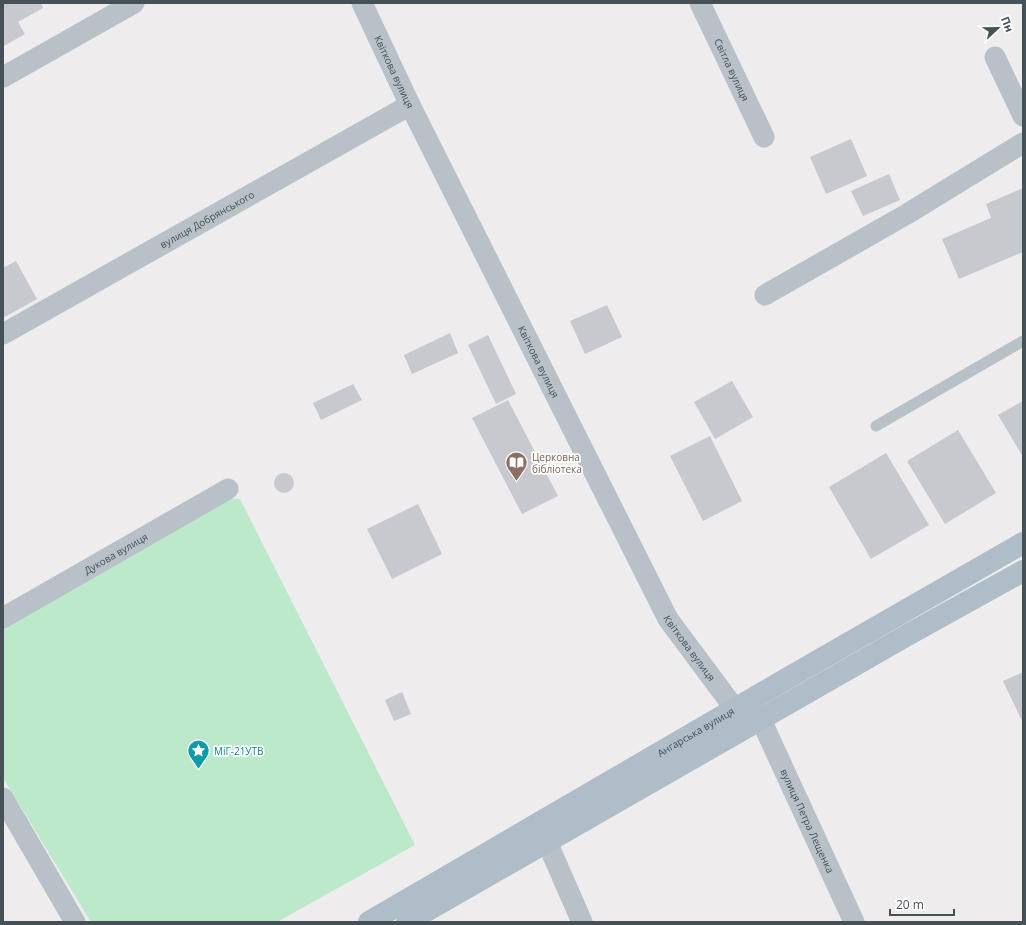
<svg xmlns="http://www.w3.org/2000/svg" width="1026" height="925" font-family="'Open Sans',sans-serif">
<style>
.green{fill:#bde9cb}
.building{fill:#c7c9ce}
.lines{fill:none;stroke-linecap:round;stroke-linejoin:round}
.service{stroke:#b8c1c7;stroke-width:11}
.minor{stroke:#b8c1c7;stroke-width:21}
.primary{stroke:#aebdc8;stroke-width:22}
.labels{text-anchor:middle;stroke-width:3.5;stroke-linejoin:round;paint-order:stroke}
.street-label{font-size:10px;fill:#465057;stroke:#fff}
.education-label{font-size:10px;fill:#785e54;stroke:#fff;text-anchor:start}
.culture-label{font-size:10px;fill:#0d838f;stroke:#fff;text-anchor:start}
</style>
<rect width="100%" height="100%" fill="#eeecec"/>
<path class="green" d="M228,499H240L415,845L277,922H91L3,778V629Z"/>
<path class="building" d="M3,3H41L43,8L18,22L25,34L4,46Z
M851,139L867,176L826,194L810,157Z
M889,174L900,200L863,216L851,191Z
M1023,188V252L959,279L942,239L991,218L986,204Z
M16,261L37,299L3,318V268Z
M607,305L622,337L585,354L570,321Z
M450,333L458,353L412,374L404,355Z
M488,335L516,394L496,404L468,345Z
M732,381L753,417L715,439L694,402Z
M353,384L362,400L321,420L313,403Z
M508,400L558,496L522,514L472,418Z
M1023,401V457L998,415Z
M958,430L996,493L945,524L907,461Z
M710,436L742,501L703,521L670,456Z
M886,453L929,525L871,559L829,487Z
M274 483a10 10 0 1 1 20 0a10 10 0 1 1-20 0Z
M418,504L442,554L392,579L367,529Z
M1023,672V723L1003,681Z
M402,692L411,714L394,721L385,700Z"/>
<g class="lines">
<path class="service" d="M876,426L1023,341"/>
<g class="minor">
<path id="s1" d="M362,3L410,105L668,619L735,709"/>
<path id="s2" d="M700,3L764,137"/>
<path d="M995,57L1023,116"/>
<path d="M3,77L134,3"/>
<path d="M765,295L907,214L1023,143"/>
<path id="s3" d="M3,334L410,105"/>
<path id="s4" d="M3,618L228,489"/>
<path id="s5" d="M761,720L854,922"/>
<path d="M3,798L75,922"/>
<path d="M547,842L582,922"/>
</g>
<g class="primary">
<path id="s6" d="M369,922L788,678L1023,543"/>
<path d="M407,922L911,633L1023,571"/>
</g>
</g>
<defs>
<symbol id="library-pin" viewBox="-11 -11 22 30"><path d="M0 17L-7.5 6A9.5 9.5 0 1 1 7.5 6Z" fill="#8d6e63" stroke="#fff"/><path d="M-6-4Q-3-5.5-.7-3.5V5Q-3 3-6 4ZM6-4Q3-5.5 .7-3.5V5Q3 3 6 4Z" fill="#fff"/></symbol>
<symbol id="sight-pin" viewBox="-11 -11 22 30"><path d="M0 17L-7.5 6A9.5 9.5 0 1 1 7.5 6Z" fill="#0f9aa8" stroke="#fff"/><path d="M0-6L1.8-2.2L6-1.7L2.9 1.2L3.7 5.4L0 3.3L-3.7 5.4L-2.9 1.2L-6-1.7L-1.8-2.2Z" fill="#fff"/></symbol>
</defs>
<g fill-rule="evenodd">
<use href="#library-pin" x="504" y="450" width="25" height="34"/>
<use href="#sight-pin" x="186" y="738" width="25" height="34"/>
</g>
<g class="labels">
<g class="street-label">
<text dy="4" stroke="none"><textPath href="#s2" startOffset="74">Світла вулиця</textPath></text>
<text dy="4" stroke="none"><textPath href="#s1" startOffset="76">Квіткова вулиця</textPath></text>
<text dy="4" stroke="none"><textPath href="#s3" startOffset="234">вулиця Добрянського</textPath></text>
<text dy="4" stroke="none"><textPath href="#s1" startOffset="400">Квіткова вулиця</textPath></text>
<text dy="4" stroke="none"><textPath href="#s4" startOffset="130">Дукова вулиця</textPath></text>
<text dy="4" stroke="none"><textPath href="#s1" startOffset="724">Квіткова вулиця</textPath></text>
<text dy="4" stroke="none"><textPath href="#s6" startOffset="378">Ангарська вулиця</textPath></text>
<text dy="4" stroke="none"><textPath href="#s5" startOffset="111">вулиця Петра Лещенка</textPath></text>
</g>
<g class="education-label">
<text x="532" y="461">Церковна<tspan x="532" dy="12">бібліотека</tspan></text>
</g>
<g class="culture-label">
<text x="214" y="755">МіГ-21УТВ</text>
</g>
</g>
<rect width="1026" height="925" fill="none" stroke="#465057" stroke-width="8"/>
<g transform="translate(998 28) rotate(68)" stroke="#ffffff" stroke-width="3" paint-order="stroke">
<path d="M0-3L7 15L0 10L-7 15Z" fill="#465057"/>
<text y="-6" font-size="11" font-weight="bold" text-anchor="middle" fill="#465057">Пн</text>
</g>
<path d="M890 909v6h64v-6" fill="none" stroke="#465057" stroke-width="2"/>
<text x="896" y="909" font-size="12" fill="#465057" stroke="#ffffff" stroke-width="3" paint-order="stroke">20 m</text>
</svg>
